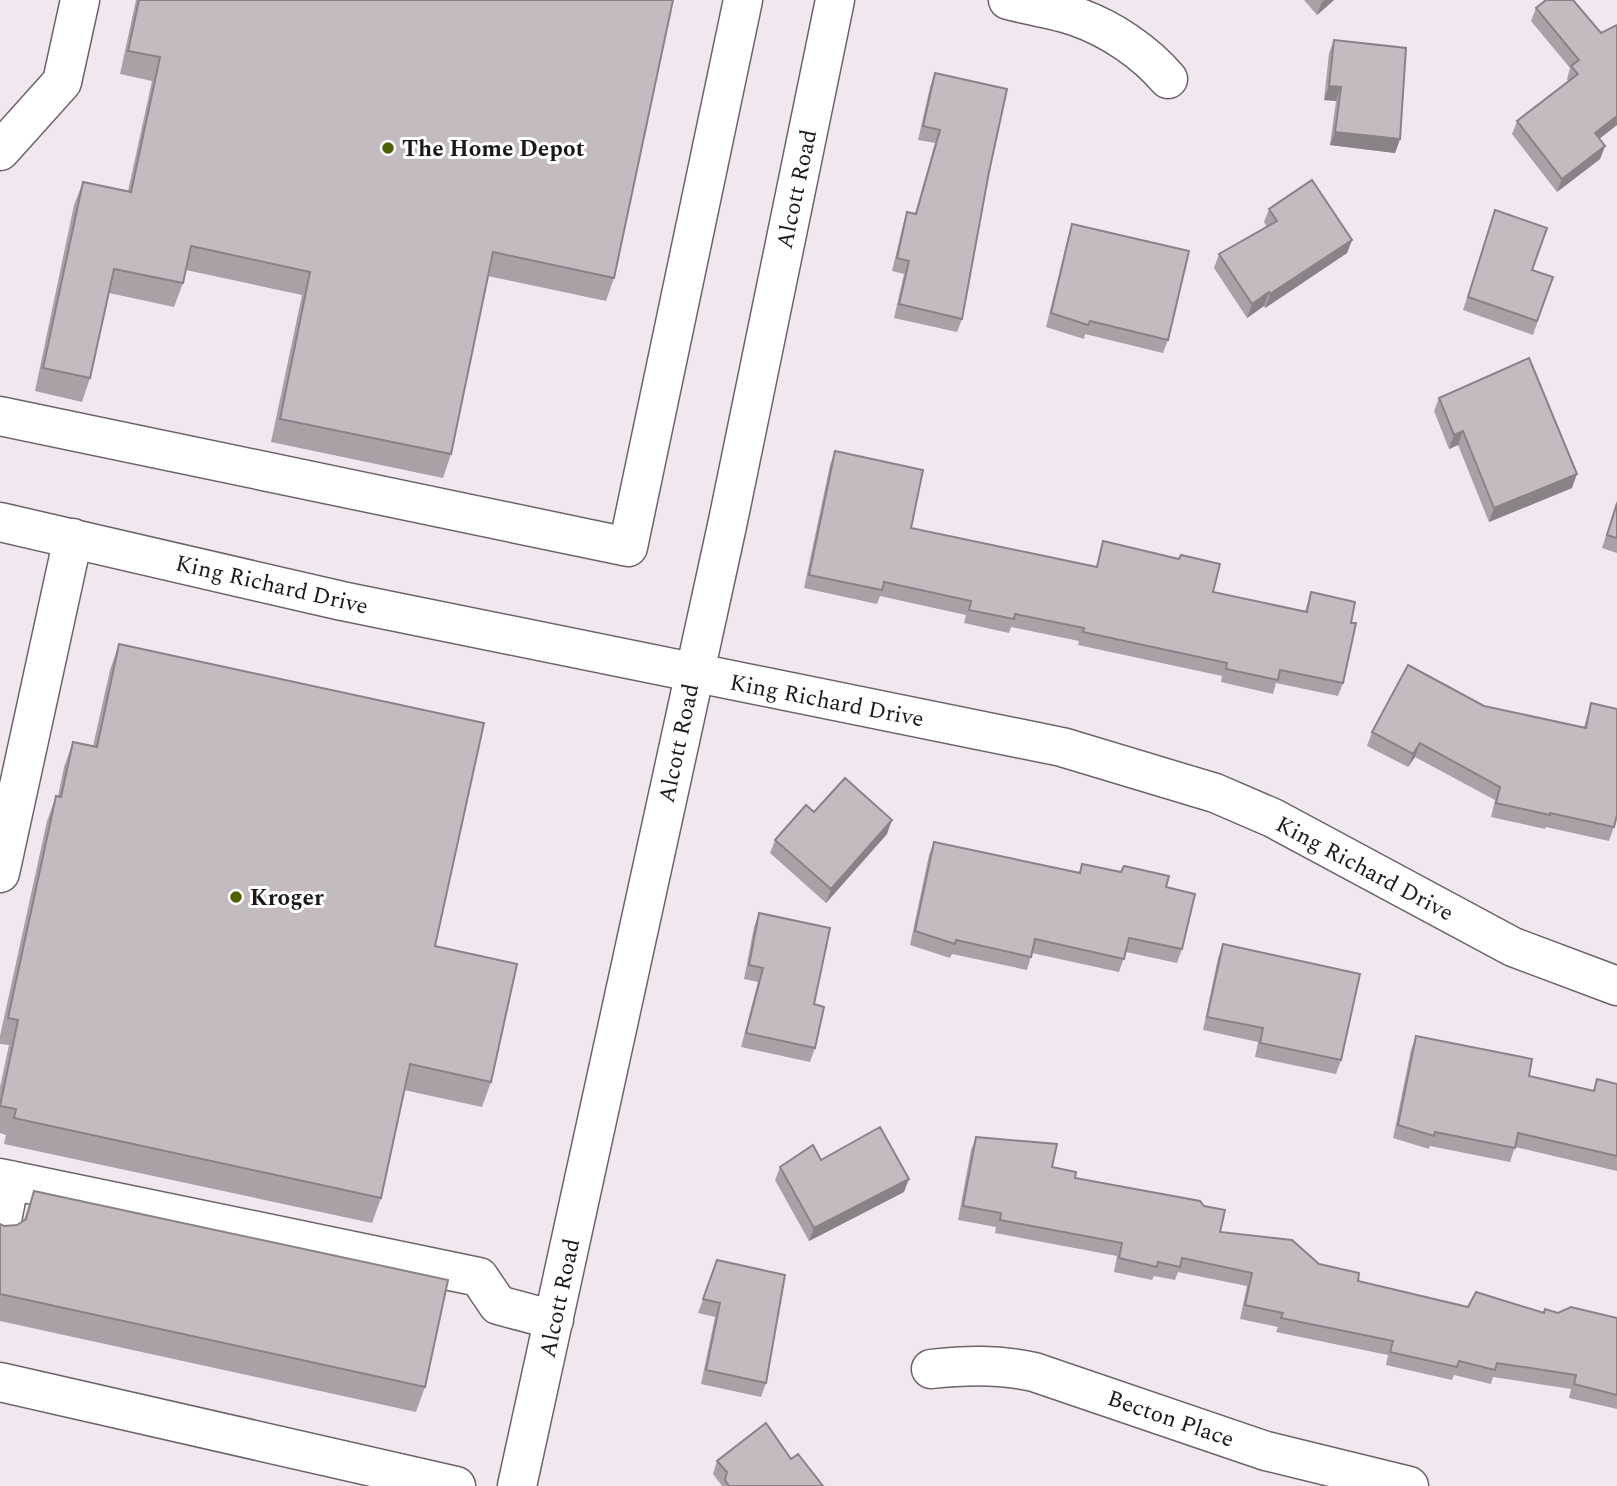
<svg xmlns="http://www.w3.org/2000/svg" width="1617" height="1486" font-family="Spectral,serif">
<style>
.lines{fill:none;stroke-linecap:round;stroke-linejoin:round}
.minor-casing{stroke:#6b6469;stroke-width:41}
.minor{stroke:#fff;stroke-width:38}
.wall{fill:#a9a1a6}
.shaded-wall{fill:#898387}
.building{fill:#c4bbc1;stroke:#898387;stroke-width:2}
.poi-dot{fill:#516003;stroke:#fff;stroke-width:2.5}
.labels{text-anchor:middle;stroke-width:6;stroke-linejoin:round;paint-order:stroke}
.poi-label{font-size:23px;font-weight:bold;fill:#1b181a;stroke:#fff;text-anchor:start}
.street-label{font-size:23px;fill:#1b181a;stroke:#fff}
</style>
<rect width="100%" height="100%" fill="#f1e8ef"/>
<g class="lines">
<defs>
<path id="minor" d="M1008,0C1030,6 1055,9 1077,17C1111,29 1145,52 1168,79
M0,151L62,82L80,0
M0,416L628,547L743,0
M0,522L342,601L1062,747L1215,793L1273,818L1513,947L1617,986
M0,873L73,538
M0,1178L479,1277L498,1305L554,1320
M0,1230L10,1180
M931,1369C966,1365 999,1364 1034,1372L1266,1451L1409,1486
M0,1382L456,1486
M517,1486L728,521L835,0"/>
</defs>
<use href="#minor" class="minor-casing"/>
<use href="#minor" class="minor"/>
</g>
<path class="wall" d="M136,0H673L614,278L606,301L488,276L451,454L443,478L271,442L302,295L186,270L183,283L174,307L109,293L90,378L82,402L35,391L74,205L83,182L128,191L152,81L120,74Z
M1304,0H1334L1317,15Z
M1536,8L1601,33L1617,25V125L1599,139L1605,146L1600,159L1557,192L1512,134L1517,121L1568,81L1567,79L1570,68L1531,21Z
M1334,40L1400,139L1395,153L1330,145L1336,101L1324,100L1329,53Z
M935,73L989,172L962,319L957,332L894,318L904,274L892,271L903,225L907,212L915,214L935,143L918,140L930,87Z
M1269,209L1352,240L1347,253L1265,308L1264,306L1247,318L1214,268L1219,254L1267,227L1264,222Z
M1495,210L1532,270L1553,277L1533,335L1463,310Z
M1072,224L1168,340L1163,353L1085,334L1084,339L1046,327L1068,237Z
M1439,398L1572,488L1489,522L1458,445L1449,449L1434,411Z
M835,451L911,528L1096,567L1103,541L1213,592L1305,611L1311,592L1351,623L1343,683L1338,696L1276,683L1273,694L1221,682L1222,676L1078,645L1079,641L1011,627L1009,633L964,623L966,615L880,596L877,604L804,588L830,465Z
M1617,501V553L1602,548Z
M119,644L435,946L491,1082L482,1107L404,1090L381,1198L372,1223L4,1144L6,1135L0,1133V1087L9,1045L0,1044V1036L47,821L56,796H58L64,767L73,742L93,746L110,670Z
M1591,703L1614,827L1609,841L1546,827L1545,829L1491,817L1495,800L1415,757L1408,767L1367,746L1372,732L1484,706L1584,727Z
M814,812L887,834L826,903L770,853L775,840Z
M934,842L1079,873L1082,864L1166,887L1182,949L1177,963L1126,952L1119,972L1032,953L1027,970L952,954L950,958L910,945L929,855Z
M759,913L814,1004L815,1048L810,1062L741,1047L758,982L744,979L754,927Z
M1223,944L1341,1060L1336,1074L1255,1057L1258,1042L1203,1030L1218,958Z
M1416,1036L1529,1076L1593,1091L1597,1079L1617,1084V1171L1515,1147L1510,1162L1430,1146L1429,1149L1393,1138L1411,1050Z
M976,1137L1075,1178L1220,1232L1319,1264L1358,1281L1468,1307L1558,1313L1617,1318V1409L1569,1398L1571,1389L1493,1377L1491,1384L1454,1375L1452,1380L1386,1365L1388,1355L1276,1332L1278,1327L1240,1319L1247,1286L1178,1272L1175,1280L1154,1276L1152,1280L1114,1272L1117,1256L995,1233L996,1227L958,1220L971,1150Z
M821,1160L904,1192L809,1241L775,1180L780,1167Z
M34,1191L425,1387L416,1412L0,1321V1224L4,1226L17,1225L24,1220Z
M717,1260L766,1383L761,1397L701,1384L715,1317L698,1313Z
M791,1459L823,1486H722L713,1474L717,1461Z"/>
<path class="shaded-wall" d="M1324,0H1334L1317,15L1322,2Z
M1329,86L1341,87L1336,101L1324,100Z
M1617,116V125L1590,146L1595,133Z
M1335,132L1400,139L1395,153L1330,145Z
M1605,146L1600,159L1557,192L1562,179Z
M1352,240L1347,253L1265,308L1270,294Z
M1269,292L1264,306L1247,318L1252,304Z
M1463,431L1458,445L1449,449L1454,435Z
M1577,474L1572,488L1489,522L1494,508Z
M1420,743L1415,757L1408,767L1413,754Z
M892,820L887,834L826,903L831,889Z
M909,1179L904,1192L809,1241L814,1228Z"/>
<path class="building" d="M139,0H673L614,278L493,252L451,454L280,419L310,272L191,246L183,283L114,269L90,378L43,368L83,182L131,192L160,57L128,51Z
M1546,0H1573L1601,33L1617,25V116L1595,133L1605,146L1562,179L1517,121L1578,74L1571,66L1579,60L1536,8Z
M1334,40L1406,48L1400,139L1335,132L1341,87L1329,86Z
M935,73L1007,89L989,172L962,319L899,304L909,261L897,258L907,212L916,214L940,130L923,126Z
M1312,180L1352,240L1270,294L1269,292L1252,304L1219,254L1277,221L1269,209Z
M1495,210L1547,228L1532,270L1553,277L1537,321L1468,297Z
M1072,224L1189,251L1168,340L1090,321L1088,325L1051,313Z
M1529,358L1577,474L1494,508L1463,431L1454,435L1439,398Z
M835,451L923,470L911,528L1097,567L1103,541L1179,559L1181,555L1220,564L1213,592L1307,612L1311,592L1355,602L1351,623H1356L1343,683L1280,670L1278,680L1226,669L1227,663L1083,632L1084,628L1015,614L1014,619L969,610L971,601L884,582L882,590L809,575Z
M1617,503V538L1607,535Z
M119,644L484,723L435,946L517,964L491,1082L410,1064L381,1198L14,1118L16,1109L0,1106L18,1020L8,1018L56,796L61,797L73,742L97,747Z
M1408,665L1484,706L1586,728L1591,703L1617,709V815L1614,827L1550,813V815L1496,803L1500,787L1420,743L1413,754L1372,732Z
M845,778L892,820L831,889L775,840L806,805L814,812Z
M934,842L1080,873L1082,864L1121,872L1124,866L1169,876L1166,887L1195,894L1182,949L1129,938L1124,959L1035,939L1031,957L956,940L955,944L915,931Z
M759,913L830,928L814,1004L824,1007L815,1048L746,1033L763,968L749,965Z
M1223,944L1360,974L1341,1060L1260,1043L1263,1028L1207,1017Z
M1416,1036L1532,1059L1529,1076L1594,1091L1597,1079L1617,1084V1156L1518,1133L1515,1148L1435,1132L1434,1136L1398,1125Z
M880,1127L909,1179L814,1228L780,1167L813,1145L821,1160Z
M976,1137L1057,1144L1052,1167L1076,1172L1075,1178L1200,1201L1204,1206L1225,1210L1220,1232L1292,1240L1319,1264L1359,1273L1358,1281L1468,1307L1476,1292L1544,1313L1545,1309L1558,1313L1571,1307L1617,1318V1395L1574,1384L1576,1375L1497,1363L1495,1370L1459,1361L1457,1367L1390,1352L1393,1341L1281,1318L1283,1313L1245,1305L1252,1273L1182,1258L1180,1267L1158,1262L1157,1267L1119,1258L1122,1243L1000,1220L1001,1213L963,1206Z
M34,1191L448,1280L425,1387L0,1294V1224L4,1226L17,1225L26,1219Z
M717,1260L785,1275L766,1383L706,1370L720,1303L703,1299Z
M766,1423L791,1459L798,1454L823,1486H729L725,1480L727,1472L717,1461Z"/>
<g class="poi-dot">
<circle cx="388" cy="148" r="7"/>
<circle cx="236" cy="897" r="7"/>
</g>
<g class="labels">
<g class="poi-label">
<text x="402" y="156">The Home Depot</text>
<text x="250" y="905">Kroger</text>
</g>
<g class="street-label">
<text transform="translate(796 189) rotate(-78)" y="8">Alcott Road</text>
<text transform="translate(272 584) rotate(13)" y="8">King Richard Drive</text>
<text transform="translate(827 700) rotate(11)" y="8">King Richard Drive</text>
<text transform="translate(678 743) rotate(-78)" y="8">Alcott Road</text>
<text transform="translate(1365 868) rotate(28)" y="8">King Richard Drive</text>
<text transform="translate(559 1298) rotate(-78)" y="8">Alcott Road</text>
<text transform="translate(1171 1418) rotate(19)" y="8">Becton Place</text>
</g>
</g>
</svg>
